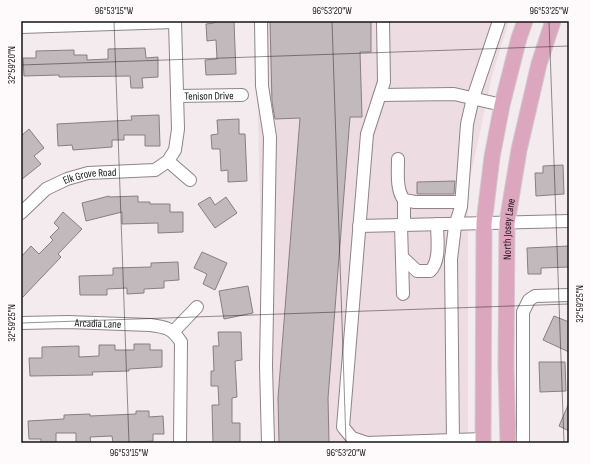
<svg xmlns="http://www.w3.org/2000/svg" width="590" height="464" font-family="'Sofia Sans Condensed',sans-serif">
<style>
.built{fill:#eddce2}
.building{fill:#c2b9bd;stroke:#877f82}
.lines{fill:none;stroke-linecap:round;stroke-linejoin:round}
.minor-casing{stroke:#8d8588;stroke-width:14}
.major-casing{stroke:#cccbcc;stroke-width:17}
.minor{stroke:#fff;stroke-width:12}
.major{stroke:#dda6bf;stroke-width:15}
.ticks{fill:none;stroke:#171416;stroke-width:1;stroke-opacity:0.45}
.labels{text-anchor:middle;stroke-width:3;stroke-linejoin:round;paint-order:stroke}
.street-label{font-size:11px;fill:#171416;stroke:#fefafc}
.neatline{fill:none;stroke:#171416;stroke-width:1.5}
.ticks-label{font-size:10px;text-anchor:middle;fill:#171416}
</style>
<rect width="100%" height="100%" fill="#f4ebef"/>
<path class="built" d="M256,21H509L492,76L468,188V443H265Z"/>
<path class="building" d="M214,21H234L236,74L206,75L205,60L217,59L216,40L207,41L206,24L214,23Z
M270,21H371V52H360L362,117H350L328,398L329,443H279L278,398L300,118L275,119L272,102Z
M145,48L146,58L158,57V77L142,78L143,88H131L130,76L59,77V75L24,76L23,58H36V51L74,50V55H87V60L108,59V49Z
M159,115L160,146H145V135H124V140H112V147L73,150L72,145L58,146L57,124L132,120L131,116Z
M239,119V134H245L247,181L228,182V170L221,171L220,149H212L211,135L218,134L217,120Z
M29,129L44,148L34,156L41,164L21,180V136Z
M563,165L564,194L536,196L535,173H543V166Z
M455,181L454,194H417V182Z
M109,196V197L138,196V202H150V204H170V212H183V232L158,233V223L122,224V212L86,221L82,203Z
M210,197L215,205L226,197L237,213L215,228L198,204Z
M63,212L82,229L58,254L61,257L21,299V257L31,246L39,254L53,240L50,237L59,228L54,223Z
M569,246V267L541,268V274H528L527,248Z
M202,252L227,263L215,290L203,284L207,274L194,268Z
M178,262L179,280L164,281V288L144,289V293L127,294V288L107,289V295H80L79,276L113,275V268L151,267V263Z
M248,286L253,313L224,319L219,291Z
M554,316L569,322V352L543,340Z
M218,332H241L242,360L235,361L237,397L232,398V423H240V443H213L212,405H219L218,386H211V371H214L213,346H219Z
M134,344H150V350H162V367L129,369V371L92,372L93,375L30,376L29,358H42V347L79,346V357L99,356V345H115V350H134Z
M539,362H565L566,391L540,392Z
M569,403V431L559,426Z
M136,411H149V417L163,416L164,434H153V441L113,443L112,436L90,437L91,443H76V433H56V443H41V439H29L28,421L64,419V415L90,414V416L136,414Z"/>
<g class="lines">
<defs>
<g id="minor">
<path d="M261,21L262,86L270,137L266,366L268,443"/>
<path d="M383,21L384,82L367,134L343,427L352,438L367,443L483,439"/>
<path d="M21,27L175,22"/>
<path d="M380,95L454,94L502,105"/>
<path id="s1" d="M177,96L242,95"/>
<path d="M398,159C398,172 396,190 404,200L415,202H461"/>
<path d="M168,161L190,180"/>
<path d="M404,200V225"/>
<path id="s2" d="M21,213L46,189L67,179L88,173L155,170L168,161L175,150L178,129L175,21"/>
<path d="M401,225L403,294"/>
<path d="M359,226L569,221"/>
<path d="M402,257L417,271H430C441,261 437,238 437,224"/>
<path id="s3" d="M21,323L68,322L150,325C166,327 172,328 181,342L180,443"/>
<path d="M174,331L197,307"/>
<path d="M453,443L451,259L455,226L461,207L467,124L473,98L499,21"/>
<path d="M523,443V312L529,300L535,296L569,295"/>
</g>
<g id="major">
<path d="M483,443L484,223L492,157L502,105L519,38L525,21"/>
<path id="s4" d="M508,443L506,365L507,223L519,150L539,64L553,21"/>
</g>
</defs>
<use href="#minor" class="minor-casing"/>
<use href="#major" class="major-casing"/>
<use href="#minor" class="minor"/>
<use href="#major" class="major"/>
</g>
<path class="ticks" d="M114,21L129,443M332,21L346,443M549,21L564,443M21,65L569,46M21,323L569,304"/>
<g class="labels">
<g class="street-label">
<text dy="4" stroke="none"><textPath href="#s1" startOffset="32">Tenison Drive</textPath></text>
<text dy="4" stroke="none"><textPath href="#s2" startOffset="81">Elk Grove Road</textPath></text>
<text dy="4" stroke="none"><textPath href="#s4" startOffset="214">North Josey Lane</textPath></text>
<text dy="4" stroke="none"><textPath href="#s3" startOffset="77">Arcadia Lane</textPath></text>
</g>
</g>
<rect width="590" height="464" fill="none" stroke="#fefafc" stroke-width="44"/>
<rect x="22" y="22" width="546" height="420" class="neatline"/>
<g class="ticks-label">
<text x="114" y="14">96°53'15"W</text>
<text x="332" y="14">96°53'20"W</text>
<text x="549" y="14">96°53'25"W</text>
<text transform="translate(11 65) rotate(-90)" y="4">32°59'20"N</text>
<text transform="translate(579 304) rotate(-90)" y="4">32°59'25"N</text>
<text transform="translate(11 323) rotate(-90)" y="4">32°59'25"N</text>
<text x="129" y="456">96°53'15"W</text>
<text x="346" y="456">96°53'20"W</text>
</g>
</svg>
